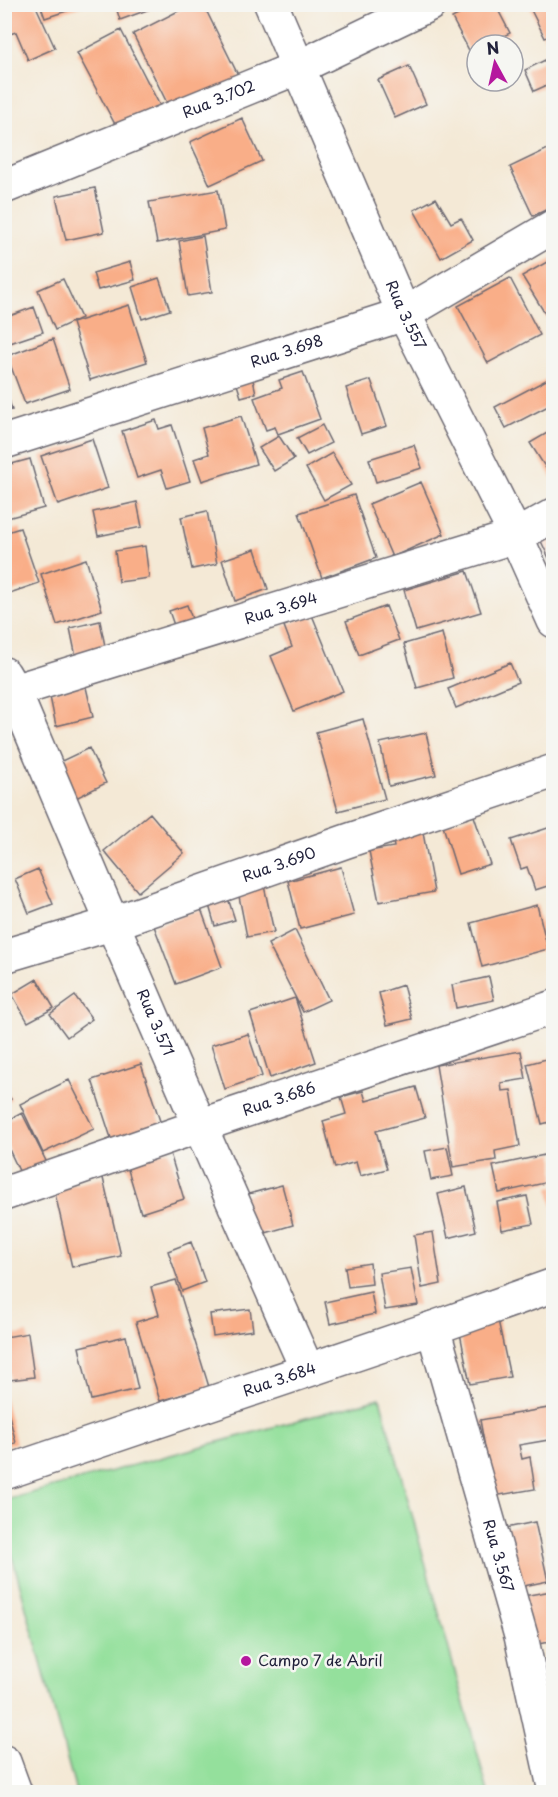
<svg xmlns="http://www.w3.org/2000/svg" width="558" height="1797" font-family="'Playpen Sans',sans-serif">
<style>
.grass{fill:#94e09c;stroke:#5b816c;stroke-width:1.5}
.building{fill:#f9ae88}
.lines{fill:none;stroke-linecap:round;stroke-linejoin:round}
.minor-casing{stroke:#6c6871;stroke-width:36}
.minor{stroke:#fff;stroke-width:33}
.poi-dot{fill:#b5179e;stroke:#f6f6f2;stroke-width:2}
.labels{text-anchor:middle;stroke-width:5;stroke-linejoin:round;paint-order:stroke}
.street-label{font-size:15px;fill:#22223b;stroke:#f6f6f2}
.poi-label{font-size:15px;fill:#22223b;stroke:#f6f6f2;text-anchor:start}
</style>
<rect width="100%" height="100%" fill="#f6f6f2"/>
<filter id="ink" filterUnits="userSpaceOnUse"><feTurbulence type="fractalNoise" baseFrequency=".0167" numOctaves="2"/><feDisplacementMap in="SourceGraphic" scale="12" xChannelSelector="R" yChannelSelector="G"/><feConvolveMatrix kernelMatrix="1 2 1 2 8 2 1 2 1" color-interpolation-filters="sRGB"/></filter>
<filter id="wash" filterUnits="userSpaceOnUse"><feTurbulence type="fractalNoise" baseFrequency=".008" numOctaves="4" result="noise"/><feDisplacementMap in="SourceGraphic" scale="24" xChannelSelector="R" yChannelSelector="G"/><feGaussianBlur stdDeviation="1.35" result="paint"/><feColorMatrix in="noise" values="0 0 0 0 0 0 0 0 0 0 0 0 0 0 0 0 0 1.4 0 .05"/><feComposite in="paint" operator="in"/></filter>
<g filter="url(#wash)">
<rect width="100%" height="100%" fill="#f4e9d6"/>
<path class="grass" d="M380,1398L488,1792H76L5,1530V1500Z"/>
<g id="blocks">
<path class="building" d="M4,4H35L55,48L28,60L16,32L4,36Z
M40,4H85V5L45,18Z
M115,4H161V5L120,20Z
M192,4H203L240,79L172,113L133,34Z
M480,4H495L510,33L485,45H477V49L470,52L452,18Z
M528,4H554V34L545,38Z
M121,30L160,106L117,128L77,53Z
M549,58L554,67V82L534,91L525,70Z
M409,66L426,104L395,118L378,80Z
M242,118L262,161L210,185L190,142Z
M554,146V206L533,216L510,167Z
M95,188L104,232L66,240L56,196Z
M218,190L225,230L157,243L149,202Z
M436,198L451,223L461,218L473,240L441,258L414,210Z
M203,236L212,292L188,296L179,241Z
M4,247L11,267L4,269Z
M554,258V324L552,325L522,276Z
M130,262L135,280L98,290L93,273Z
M159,278L170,310L142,319L132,287Z
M510,278L540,335L488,363L458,306Z
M63,279L81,318L55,330L38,290Z
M129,305L147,362L90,380L72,323Z
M34,307L43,332L7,344L4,339V318Z
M53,339L70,389L25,404L7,356Z
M251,371L256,393L241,397L234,375Z
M303,372L320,419L278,434L275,427L266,430L254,398L282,388L279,380Z
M550,378L554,384V403L506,428L495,407Z
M371,380L387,426L361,434L346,388Z
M4,382L12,410L4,411Z
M241,416L256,464L202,481L194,459L209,454L202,428Z
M156,420L159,429L172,425L190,481L167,488L161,470L137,478L122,431Z
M322,425L331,443L307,455L297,438Z
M554,429V481L530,443Z
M279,436L294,459L274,471L259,448Z
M92,439L108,488L58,505L41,456Z
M414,445L422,468L376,482L369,459Z
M332,453L351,485L324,500L306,468Z
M30,459L44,508L4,519V466Z
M421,482L444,534L392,557L369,504Z
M354,495L376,558L322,578L299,513Z
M137,502L142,527L98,536L93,512Z
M207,511L217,564L192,569L181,517Z
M20,528L39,583L4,595V533Z
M554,533V569L540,539Z
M145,546L149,578L119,582L115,551Z
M255,549L268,589L235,601L222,560Z
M86,559L102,610L57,625L41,574Z
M467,571L481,612L416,631L404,590Z
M187,605L194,624L176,631L169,611Z
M386,606L399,640L359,655L346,621Z
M312,615L343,691L294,711L271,656L292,647L284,626Z
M100,621L106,651L76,657L70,628Z
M442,633L453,678L417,688L404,644Z
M510,663L518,682L456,708L448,689Z
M85,683L93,717L56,726L49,692Z
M363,719L385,799L338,811L316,732Z
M426,733L436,775L389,786L380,743Z
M89,748L106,783L68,802L51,766Z
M150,813L184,853L138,892L104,851Z
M474,816L490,864L458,874L443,826Z
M421,822L434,892L379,902L369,851L394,847L391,828Z
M554,826V884L535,890L527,867L521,869L511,840Z
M341,867L354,915L300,929L288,881Z
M38,869L53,904L29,913L15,879Z
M263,881L274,932L247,937L237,886Z
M226,892L235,920L215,926L207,898Z
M537,905L548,949L482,967L471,923Z
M201,909L222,967L176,984L154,926Z
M295,930L329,1000L303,1012L268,944Z
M489,977L494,1000L456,1008L452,985Z
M37,979L54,1008L28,1022L12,994Z
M403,985L412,1019L387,1025L379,993Z
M75,996L92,1019L67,1037L50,1014Z
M295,998L316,1062L270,1078L250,1013Z
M248,1034L262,1076L225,1089L211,1045Z
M521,1051L526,1079L501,1083L502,1091L511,1090L520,1146L495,1151L496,1160L453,1167L436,1065Z
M554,1057V1121L542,1124L527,1064Z
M141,1064L161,1124L112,1141L92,1080Z
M69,1080L94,1129L43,1153L20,1104Z
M416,1087L425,1118L376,1131L387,1169L360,1176L356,1162L335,1168L323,1121L346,1114L341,1097L363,1091L366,1101Z
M4,1090L11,1099L4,1104Z
M22,1113L48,1165L22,1177L5,1141V1122Z
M447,1147L453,1176L431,1180L425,1151Z
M169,1150L184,1199L141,1213L126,1163Z
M554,1153V1181L499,1193L493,1166Z
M103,1178L121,1256L72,1267L54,1189Z
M282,1185L293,1225L252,1237L241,1196Z
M554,1186V1205L552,1206L549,1187Z
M466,1187L476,1231L448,1238L438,1194Z
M527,1196L533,1224L502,1230L497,1202Z
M433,1232L441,1284L422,1288L414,1235Z
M191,1242L205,1282L182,1291L168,1251Z
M370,1263L372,1284L348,1287L345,1267Z
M411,1268L418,1305L385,1310L379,1273Z
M176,1280L209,1387L160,1401L136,1322L159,1315L151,1287Z
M371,1292L375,1314L330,1324L325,1302Z
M250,1309L253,1330L213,1336L210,1314Z
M498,1320L510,1377L470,1384L459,1328Z
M28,1333L34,1377L10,1380L5,1337Z
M126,1336L138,1389L91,1400L79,1347Z
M4,1396L16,1443L4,1446Z
M554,1407V1439L519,1445L522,1459L530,1457L535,1489L494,1496L480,1420Z
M535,1522L548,1581L519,1587L506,1528Z
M552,1591L554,1641L533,1645L523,1596Z"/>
</g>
</g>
<g filter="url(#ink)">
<use href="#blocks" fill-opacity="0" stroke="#6c6871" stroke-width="1.5"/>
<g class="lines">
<defs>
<g id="minor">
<path id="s1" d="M271,4L404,314L516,536L554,621"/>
<path id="s2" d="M4,187L299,67L430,4"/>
<path id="s3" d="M4,442L404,314L554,226"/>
<path id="s4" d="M4,674L14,691C109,918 207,1144 307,1369"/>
<path id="s5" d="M4,694L516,536L554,515"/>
<path id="s6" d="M4,956L111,924L344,842L554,771"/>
<path id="s7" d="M4,1194L199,1126L554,1007"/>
<path id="s8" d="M433,1328L521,1636L554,1787"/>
<path id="s9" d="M4,1473L433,1328L554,1285"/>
<path d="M4,1762L15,1792"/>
</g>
</defs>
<use href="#minor" class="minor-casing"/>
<use href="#minor" class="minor"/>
</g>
</g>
<circle class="poi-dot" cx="246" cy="1661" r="6"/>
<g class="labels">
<g class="street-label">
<text dy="5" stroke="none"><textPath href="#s2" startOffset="232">Rua 3.702</textPath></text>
<text dy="5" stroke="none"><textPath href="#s1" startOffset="339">Rua 3.557</textPath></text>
<text dy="5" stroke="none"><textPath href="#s3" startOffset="297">Rua 3.698</textPath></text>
<text dy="5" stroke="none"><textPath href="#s5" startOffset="290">Rua 3.694</textPath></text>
<text dy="5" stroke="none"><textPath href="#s6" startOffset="290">Rua 3.690</textPath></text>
<text dy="5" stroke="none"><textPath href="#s4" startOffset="380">Rua 3.571</textPath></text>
<text dy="5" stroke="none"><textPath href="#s7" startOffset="291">Rua 3.686</textPath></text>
<text dy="5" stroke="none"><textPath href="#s9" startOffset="291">Rua 3.684</textPath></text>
<text dy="5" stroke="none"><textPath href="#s8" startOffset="237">Rua 3.567</textPath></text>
</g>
<g class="poi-label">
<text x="258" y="1666">Campo 7 de Abril</text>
</g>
</g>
<rect width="558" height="1797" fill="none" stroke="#f6f6f2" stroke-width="24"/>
<g transform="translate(495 63) rotate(352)"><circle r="28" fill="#f6f6f2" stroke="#a1a1a9" stroke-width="1.5"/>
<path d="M0-4.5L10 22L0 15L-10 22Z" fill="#b5179e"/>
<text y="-9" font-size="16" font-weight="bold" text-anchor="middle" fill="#22223b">N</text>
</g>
</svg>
